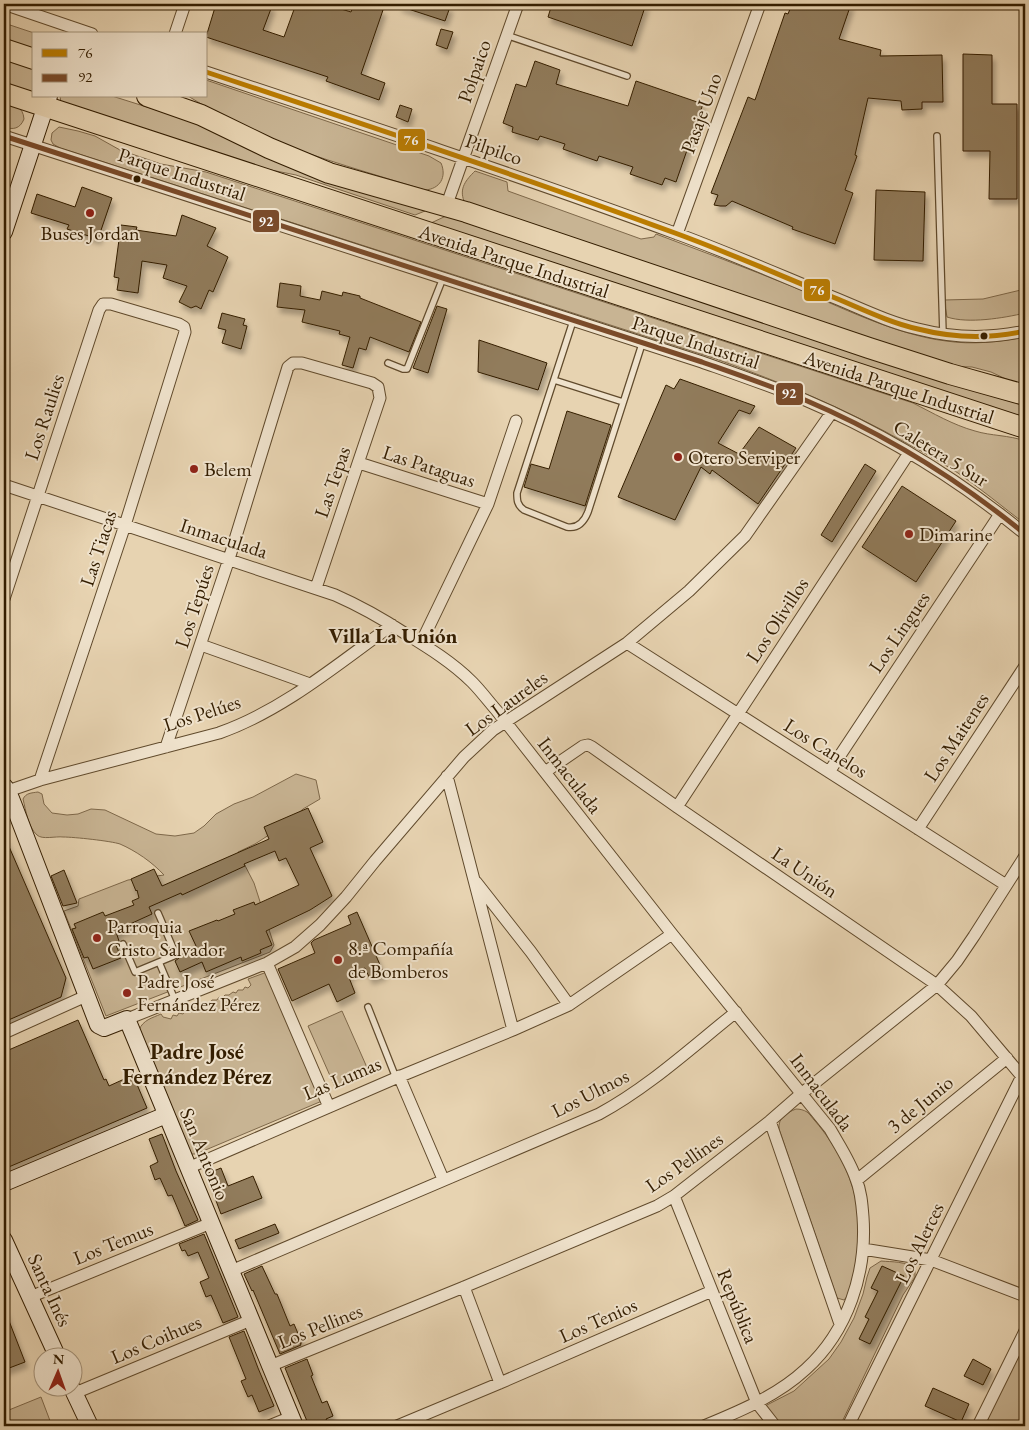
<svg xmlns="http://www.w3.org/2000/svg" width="1029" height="1430" font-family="'EB Garamond',serif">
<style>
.green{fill:#c8b493;stroke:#7e684a}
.building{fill:#917c5c;stroke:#331d00;filter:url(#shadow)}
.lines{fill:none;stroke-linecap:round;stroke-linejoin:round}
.lane-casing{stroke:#604a2c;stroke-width:8}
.street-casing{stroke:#604a2c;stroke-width:13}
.secondary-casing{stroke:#331d00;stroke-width:18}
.highway-casing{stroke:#331d00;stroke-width:22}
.lane{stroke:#efe2cc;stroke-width:5.5}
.street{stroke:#efe2cc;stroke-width:11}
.secondary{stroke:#efe2cc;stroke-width:16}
.highway{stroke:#e7d3b1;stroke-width:20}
.bus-1-casing{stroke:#efe2cc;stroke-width:9}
.bus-2-casing{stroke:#efe2cc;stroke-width:9}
.bus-1{stroke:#bc7d00;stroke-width:5}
.bus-2{stroke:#7a4b2a;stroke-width:5}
.bus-dot{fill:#331d00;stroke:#efe2cc;stroke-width:2}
.poi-dot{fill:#8f2418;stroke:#efe2cc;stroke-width:2}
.labels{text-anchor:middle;stroke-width:4;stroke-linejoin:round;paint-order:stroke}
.street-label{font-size:20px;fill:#331d00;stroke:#efe2cc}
.poi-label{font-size:20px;fill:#331d00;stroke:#efe2cc;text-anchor:start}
.neighbourhood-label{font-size:21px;font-weight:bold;fill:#331d00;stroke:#efe2cc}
.quarter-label{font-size:22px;font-weight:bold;fill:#331d00;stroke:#efe2cc}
.line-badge{stroke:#efe2cc;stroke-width:2}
.badge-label{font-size:14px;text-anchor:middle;font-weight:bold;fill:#fff}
</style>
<defs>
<filter id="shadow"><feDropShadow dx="3" dy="5.5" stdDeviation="2.5" flood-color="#0004"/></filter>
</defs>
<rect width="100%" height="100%" fill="#e7d3b1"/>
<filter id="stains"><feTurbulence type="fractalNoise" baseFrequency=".004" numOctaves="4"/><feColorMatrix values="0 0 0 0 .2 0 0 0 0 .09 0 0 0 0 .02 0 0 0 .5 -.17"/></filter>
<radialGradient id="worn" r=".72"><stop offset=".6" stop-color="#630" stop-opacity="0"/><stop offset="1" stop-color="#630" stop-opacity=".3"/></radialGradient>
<path class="green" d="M4,23L37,34H34V50L4,40Z
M4,58L34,69V90L32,92L4,87Z
M206,80L429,156L441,163C447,177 440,189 425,190C373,174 320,159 269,139C241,127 214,112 188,96H206Z
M60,96H112L185,119L304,170L425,211L415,215L296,175L266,169L61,103Z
M4,102C14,105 23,106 24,119C20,129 13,130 4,127Z
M59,127L78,131L95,136L120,150L161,164L206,172L913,403C933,413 953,425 975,431C991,436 1009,435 1025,441V524C1003,507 981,489 958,473C942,463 925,453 908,444C846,409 783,383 716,359L60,148L53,144L51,140L52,133Z
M475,171L507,182L508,191L641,239L654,237L656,234C701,251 747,268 791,286C838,306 896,335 946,341C972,345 999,342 1025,337V388L991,372L972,367L944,366L464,201C459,188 466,180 475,171Z
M446,216L992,396L1025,405V420L431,223Z
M1025,289V313C1004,318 968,324 947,317L944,300L983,299Z
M296,774L316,780L320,799L303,809L289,822L255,844L238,852L254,883L274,945L270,952L106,1016L64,911L78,906L79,899L128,880L164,875C152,862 136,851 120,844C111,841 74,837 63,837C56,836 42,840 37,835C28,827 26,811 23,799C26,793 31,793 38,792L42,794L44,804L52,813L67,815L78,814L91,809L105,810L156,834L175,836L194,833L204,826L216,814L234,804L253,797Z
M267,972L322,1101L196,1154H191L139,1030C143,1020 152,1018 161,1014L163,1017L171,1019L173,1015L177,1016L179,1013L183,1014L186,1010L190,1011L193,1008H197L199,1005L203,1006L205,1003H210L212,1000H217L219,997L222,998L225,995H229L233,992L236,993L238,990H243L245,987L248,988L251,985L248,979Z
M342,1011L369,1072L335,1087L308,1026Z
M796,1109C800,1109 804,1110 807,1112C810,1114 812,1118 815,1121C835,1144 852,1175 857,1206C860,1227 859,1286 844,1300L837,1298L779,1129C778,1118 786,1113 796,1109Z
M881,1261C892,1262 906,1261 915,1269V1277L903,1295L840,1426H782L765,1406L794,1391L829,1359L841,1342L854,1318L863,1294L867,1277L870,1268Z
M1025,1342V1416L1020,1426H984Z
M41,1397L52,1426H4V1412Z"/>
<path class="building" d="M216,4H266L272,6L263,30L284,37L296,4H303L318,9L320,4H325L351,12L354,4H365L383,10L361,74L385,83L379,100L326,81L328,77L206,37Z
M399,4H439L450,7L445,21L399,6Z
M552,4H646L632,46L548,17Z
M792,4H851L839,39L881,50L880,56L942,55L943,102H922V109L902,110L901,101L868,98L855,155L857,156L845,190L853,193L835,244L792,229L793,227L732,201L726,206H720L714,205L718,195L711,193L748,97L755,100L785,13L788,14Z
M441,29L453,32L447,49L436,45Z
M963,54L992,55V104H1017V199H989L990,151H963Z
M535,61L560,70L556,84L628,106L636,81L703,104L676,182L665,178L662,185L630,174L633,167L599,156L597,161L563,149L565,144L540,136L538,140L512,132L513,127L503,123L516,84L526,87Z
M400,105L412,109L408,122L396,117Z
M82,187L112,198L98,239L67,229L69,225L31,213L37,194L75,207Z
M876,190L925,192L923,261L874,260Z
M182,215L216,228L207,246L228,257L213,292L209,290L201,309L196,306L191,308L179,302L187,286L163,278L167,265L142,261L138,293L117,290L119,278L114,277L121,225L137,227L136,230L176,236Z
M280,283L301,286L300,296L320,300L322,291L342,296L343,292L360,296V298L421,322L409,352L370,337L366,350L359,348L353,368L342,365L350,337L339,334L340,331L302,322L305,310L277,307Z
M437,306L447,309L428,373L413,368Z
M222,313L245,319L243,325L247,326L241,349L222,343L226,330L218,328Z
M479,340L547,363L538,390L478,372Z
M680,379L755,406L750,414L739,410L718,443L739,454L759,427L796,448L758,504L712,470L710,474L701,467L675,520L618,497L666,385L674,389Z
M567,411L611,425L585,506L524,487L531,464L549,469Z
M865,464L876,471L832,542L821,535Z
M902,486L956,521L916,582L862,547Z
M308,808L323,842L310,848L332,896L310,910L266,931L272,945L260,950L261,953L242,961L241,957L206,972L202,962L180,972L175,961L179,958L181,955L197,948L189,931L217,920L218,921L235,914L233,910L254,902L255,905L299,885L286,858L279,861L275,851L244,864L245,866L182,895L181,893L149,907L152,914L130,924L131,926L116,932L119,941L118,944L116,945L121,958L93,969L88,957L84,958L72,929L76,928L74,924L103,912L105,916L134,905L132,901L139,898L137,890L136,891L131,879L154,869L162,886L269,839L264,827Z
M4,835L66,978L61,997L4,1022Z
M64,870L77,903L63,906L51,876Z
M357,912L384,974L370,979L365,968L348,975L355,993L337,1002L329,984L292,1001L278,969L315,953L311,943L314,940L351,924L348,916Z
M78,1020L104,1080L106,1079L109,1086L133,1075L147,1108L4,1169V1052Z
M162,1134L176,1171L198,1220L185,1226L172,1195L168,1196L160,1178L155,1180L150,1166L158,1162L149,1139Z
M221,1168L228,1186L253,1176L262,1198L221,1214L206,1174Z
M275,1224L279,1233L239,1249L235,1240Z
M204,1234L238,1317L223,1323L211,1295L206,1297L200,1282L209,1278L198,1252L188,1256L185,1250L182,1251L179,1244Z
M262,1266L275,1294H277L290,1326L294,1324L302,1343H300L301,1345L280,1354L253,1290L252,1291L244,1274Z
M882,1266L904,1276L870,1344L859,1339L869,1319L865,1317L878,1291L871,1288Z
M4,1308L25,1362L4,1370Z
M244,1331L258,1368L274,1406L259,1412L252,1395L248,1397L241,1381L246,1379L229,1337Z
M307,1359L313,1375L311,1376L322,1403L327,1401L333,1416L326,1419L329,1426H309L285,1368Z
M973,1359L991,1369L983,1385L964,1376Z
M933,1388L969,1404L961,1422L925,1406Z"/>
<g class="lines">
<defs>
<path id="lane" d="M506,35L627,76
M937,136L943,334
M573,321L517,493C517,500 517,505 524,510L567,527C578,529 584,522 588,512L642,344
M388,363L403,369H407L443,278
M554,380L623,402
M123,944L135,972L176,955L158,913
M159,962L175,1000
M368,1007L396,1078"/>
<path id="street" d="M4,4L92,34
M175,34L185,4
M206,72C363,124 520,176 675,233C727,252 777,274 828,295C858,307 887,322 918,329C953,338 989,339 1025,331
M4,136L702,362C736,374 771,386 805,400C885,434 958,479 1025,534
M446,207L518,4
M677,234L760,4
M359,463L488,504
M4,485L335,595C360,606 383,619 406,634C429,648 453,663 472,682C481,691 489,702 497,711L672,934L830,1129C839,1145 850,1161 856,1179C861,1191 862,1204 863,1217C867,1272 848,1331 806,1369C777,1396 740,1411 704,1426
M4,599L99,310L103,304H111L179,324L184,327L185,332L125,525L40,780
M421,643L488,504L516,421
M627,643L1006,885
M201,645L310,684
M166,747L229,559L288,367L293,363H302L372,383L378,387L380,398L316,588
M545,772L583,746L588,745L592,747L677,807L937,985L971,1016L1025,1080
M829,772L1000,514
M447,776L513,1030
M8,791L40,780L219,733C282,711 338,664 392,625
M677,807L909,453
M918,829L1025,666
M476,882L531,952L569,1005
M267,963L329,1107
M127,1019L267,963L295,947L320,925L346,897L375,861L464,757L493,730L627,643L689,591L745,536L832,412
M4,1033L86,996
M399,1076L443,1179
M770,1121L840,1324
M188,1168L396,1078L513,1030L569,1005L672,934
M857,1180L1007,1058
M674,1196L757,1403L775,1426
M863,1249L931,1260L1025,1296
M231,1271L599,1114C649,1087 692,1047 736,1012
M464,1287L500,1383
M30,1297L211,1223
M270,1366L464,1287L657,1206L674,1196L770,1121L801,1094L937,985L957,961L974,936L1025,856
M75,1393L251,1320
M269,1426L291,1417
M397,1426L500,1383L712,1291
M848,1426L1022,1076
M978,1426L1025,1331"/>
<path id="secondary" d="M4,232L49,96
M4,786L8,791L14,806L98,1025L104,1028L127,1019L295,1426
M4,1183L166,1115
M4,1240L58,1358
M72,1388L90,1426"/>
<path id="highway" d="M4,49L34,59
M4,93L1025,428
M147,96L201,115L269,148L329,173L466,212L869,348L950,374L1025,395"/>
</defs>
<use href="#lane" class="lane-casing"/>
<use href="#street" class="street-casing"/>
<use href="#secondary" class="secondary-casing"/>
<use href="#highway" class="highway-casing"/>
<use href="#lane" class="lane"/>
<use href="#street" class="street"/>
<use href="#secondary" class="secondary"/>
<use href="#highway" class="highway"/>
<defs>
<path id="bus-1" d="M206,72C363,124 520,176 675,233C727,252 777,274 828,295C858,307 887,322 918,329C953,338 989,339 1025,331"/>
<path id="bus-2" d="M4,136L702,362C736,374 771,386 805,400C885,434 958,479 1025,534"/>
</defs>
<use href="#bus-1" class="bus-1-casing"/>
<use href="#bus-2" class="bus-2-casing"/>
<use href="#bus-1" class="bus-1"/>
<use href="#bus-2" class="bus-2"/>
</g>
<g class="bus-dot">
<circle cx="137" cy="179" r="4.5"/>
<circle cx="984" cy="336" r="4.5"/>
</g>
<g class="poi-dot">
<circle cx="90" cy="213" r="5"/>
<circle cx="678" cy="457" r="5"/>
<circle cx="194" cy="469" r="5"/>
<circle cx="909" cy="534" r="5"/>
<circle cx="97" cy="938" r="5"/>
<circle cx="338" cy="960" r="5"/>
<circle cx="127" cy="993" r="5"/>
</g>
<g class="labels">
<g class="street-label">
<text transform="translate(474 71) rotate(-71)" y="7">Polpaico</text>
<text transform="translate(701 113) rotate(-70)" y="7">Pasaje Uno</text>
<text transform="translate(494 149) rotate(19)" y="7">Pilpilco</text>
<text transform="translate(182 174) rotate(18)" y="7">Parque Industrial</text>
<text transform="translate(514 261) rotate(18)" y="7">Avenida Parque Industrial</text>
<text transform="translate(696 342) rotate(18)" y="7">Parque Industrial</text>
<text transform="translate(899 387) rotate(18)" y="7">Avenida Parque Industrial</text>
<text transform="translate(44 417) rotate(-72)" y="7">Los Raulies</text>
<text transform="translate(941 453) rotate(32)" y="7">Caletera 5 Sur</text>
<text transform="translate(429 466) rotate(18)" y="7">Las Pataguas</text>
<text transform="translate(332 482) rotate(-71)" y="7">Las Tepas</text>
<text transform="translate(224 538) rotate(18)" y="7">Inmaculada</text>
<text transform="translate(98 548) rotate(-72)" y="7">Las Tiacas</text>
<text transform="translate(194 606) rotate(-72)" y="7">Los Tepúes</text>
<text transform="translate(777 620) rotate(-57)" y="7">Los Olivillos</text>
<text transform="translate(899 632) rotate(-56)" y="7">Los Lingues</text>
<text transform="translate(506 703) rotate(-36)" y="7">Los Laureles</text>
<text transform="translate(202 713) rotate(-18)" y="7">Los Pelúes</text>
<text transform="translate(956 737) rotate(-57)" y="7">Los Maitenes</text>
<text transform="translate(826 748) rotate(32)" y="7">Los Canelos</text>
<text transform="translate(570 775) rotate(52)" y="7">Inmaculada</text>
<text transform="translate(805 872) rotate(34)" y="7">La Unión</text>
<text transform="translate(342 1078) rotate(-23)" y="7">Las Lumas</text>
<text transform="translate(822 1092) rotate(53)" y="7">Inmaculada</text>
<text transform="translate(590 1093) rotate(-27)" y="7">Los Ulmos</text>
<text transform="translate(920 1104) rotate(-39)" y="7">3 de Junio</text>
<text transform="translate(205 1154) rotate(67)" y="7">San Antonio</text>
<text transform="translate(684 1162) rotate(-35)" y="7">Los Pellines</text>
<text transform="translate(113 1243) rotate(-22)" y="7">Los Temus</text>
<text transform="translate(919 1243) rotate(-64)" y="7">Los Alerces</text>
<text transform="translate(50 1290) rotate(65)" y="7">Santa Inés</text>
<text transform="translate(738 1306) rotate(68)" y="7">República</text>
<text transform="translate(598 1320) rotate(-24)" y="7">Los Tenios</text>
<text transform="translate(320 1326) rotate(-22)" y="7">Los Pellines</text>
<text transform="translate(156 1339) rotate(-23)" y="7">Los Coihues</text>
</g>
<g class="poi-label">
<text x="90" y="240" text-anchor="middle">Buses Jordan</text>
<text x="688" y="464">Otero Serviper</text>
<text x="204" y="476">Belem</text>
<text x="919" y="541">Dimarine</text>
<text x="107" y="933">Parroquia<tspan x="107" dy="23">Cristo Salvador</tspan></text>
<text x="348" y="955">8.ª Compañía<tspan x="348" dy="23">de Bomberos</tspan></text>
<text x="137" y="988">Padre José<tspan x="137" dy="23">Fernández Pérez</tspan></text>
</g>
<g class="neighbourhood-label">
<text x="393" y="643">Villa La Unión</text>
</g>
<g class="quarter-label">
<text x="197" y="1059">Padre José<tspan x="197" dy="25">Fernández Pérez</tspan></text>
</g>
</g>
<g class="line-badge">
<rect x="397" y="128" width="29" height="24" rx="5" fill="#bc7d00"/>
<rect x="252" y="209" width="28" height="24" rx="5" fill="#7a4b2a"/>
<rect x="803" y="278" width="28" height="24" rx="5" fill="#bc7d00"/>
<rect x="775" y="382" width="29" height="24" rx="5" fill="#7a4b2a"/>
</g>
<g class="badge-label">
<text x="411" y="145">76</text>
<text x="266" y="226">92</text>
<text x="817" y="295">76</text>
<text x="789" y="398">92</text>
</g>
<rect width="1029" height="1430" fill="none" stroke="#e7d3b1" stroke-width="20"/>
<rect x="5" y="5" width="1019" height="1420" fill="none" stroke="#331d00" stroke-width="2.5"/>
<rect x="10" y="10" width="1009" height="1410" fill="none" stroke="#331d00"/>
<rect x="32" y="32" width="175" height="65" fill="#efe2cc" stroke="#a4937a"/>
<rect x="42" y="49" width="25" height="8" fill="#bc7d00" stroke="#a4937a"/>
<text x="78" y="58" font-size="15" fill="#331d00">76</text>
<rect x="42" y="74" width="25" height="8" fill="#7a4b2a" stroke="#a4937a"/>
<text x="78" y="82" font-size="15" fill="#331d00">92</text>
<g transform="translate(58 1372) rotate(2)"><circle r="24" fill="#efe2cc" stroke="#a4937a"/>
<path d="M0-4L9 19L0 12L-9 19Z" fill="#8f2418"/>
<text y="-8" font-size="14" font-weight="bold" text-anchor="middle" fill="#331d00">N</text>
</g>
<rect width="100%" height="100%" filter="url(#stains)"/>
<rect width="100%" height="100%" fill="url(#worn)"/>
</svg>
